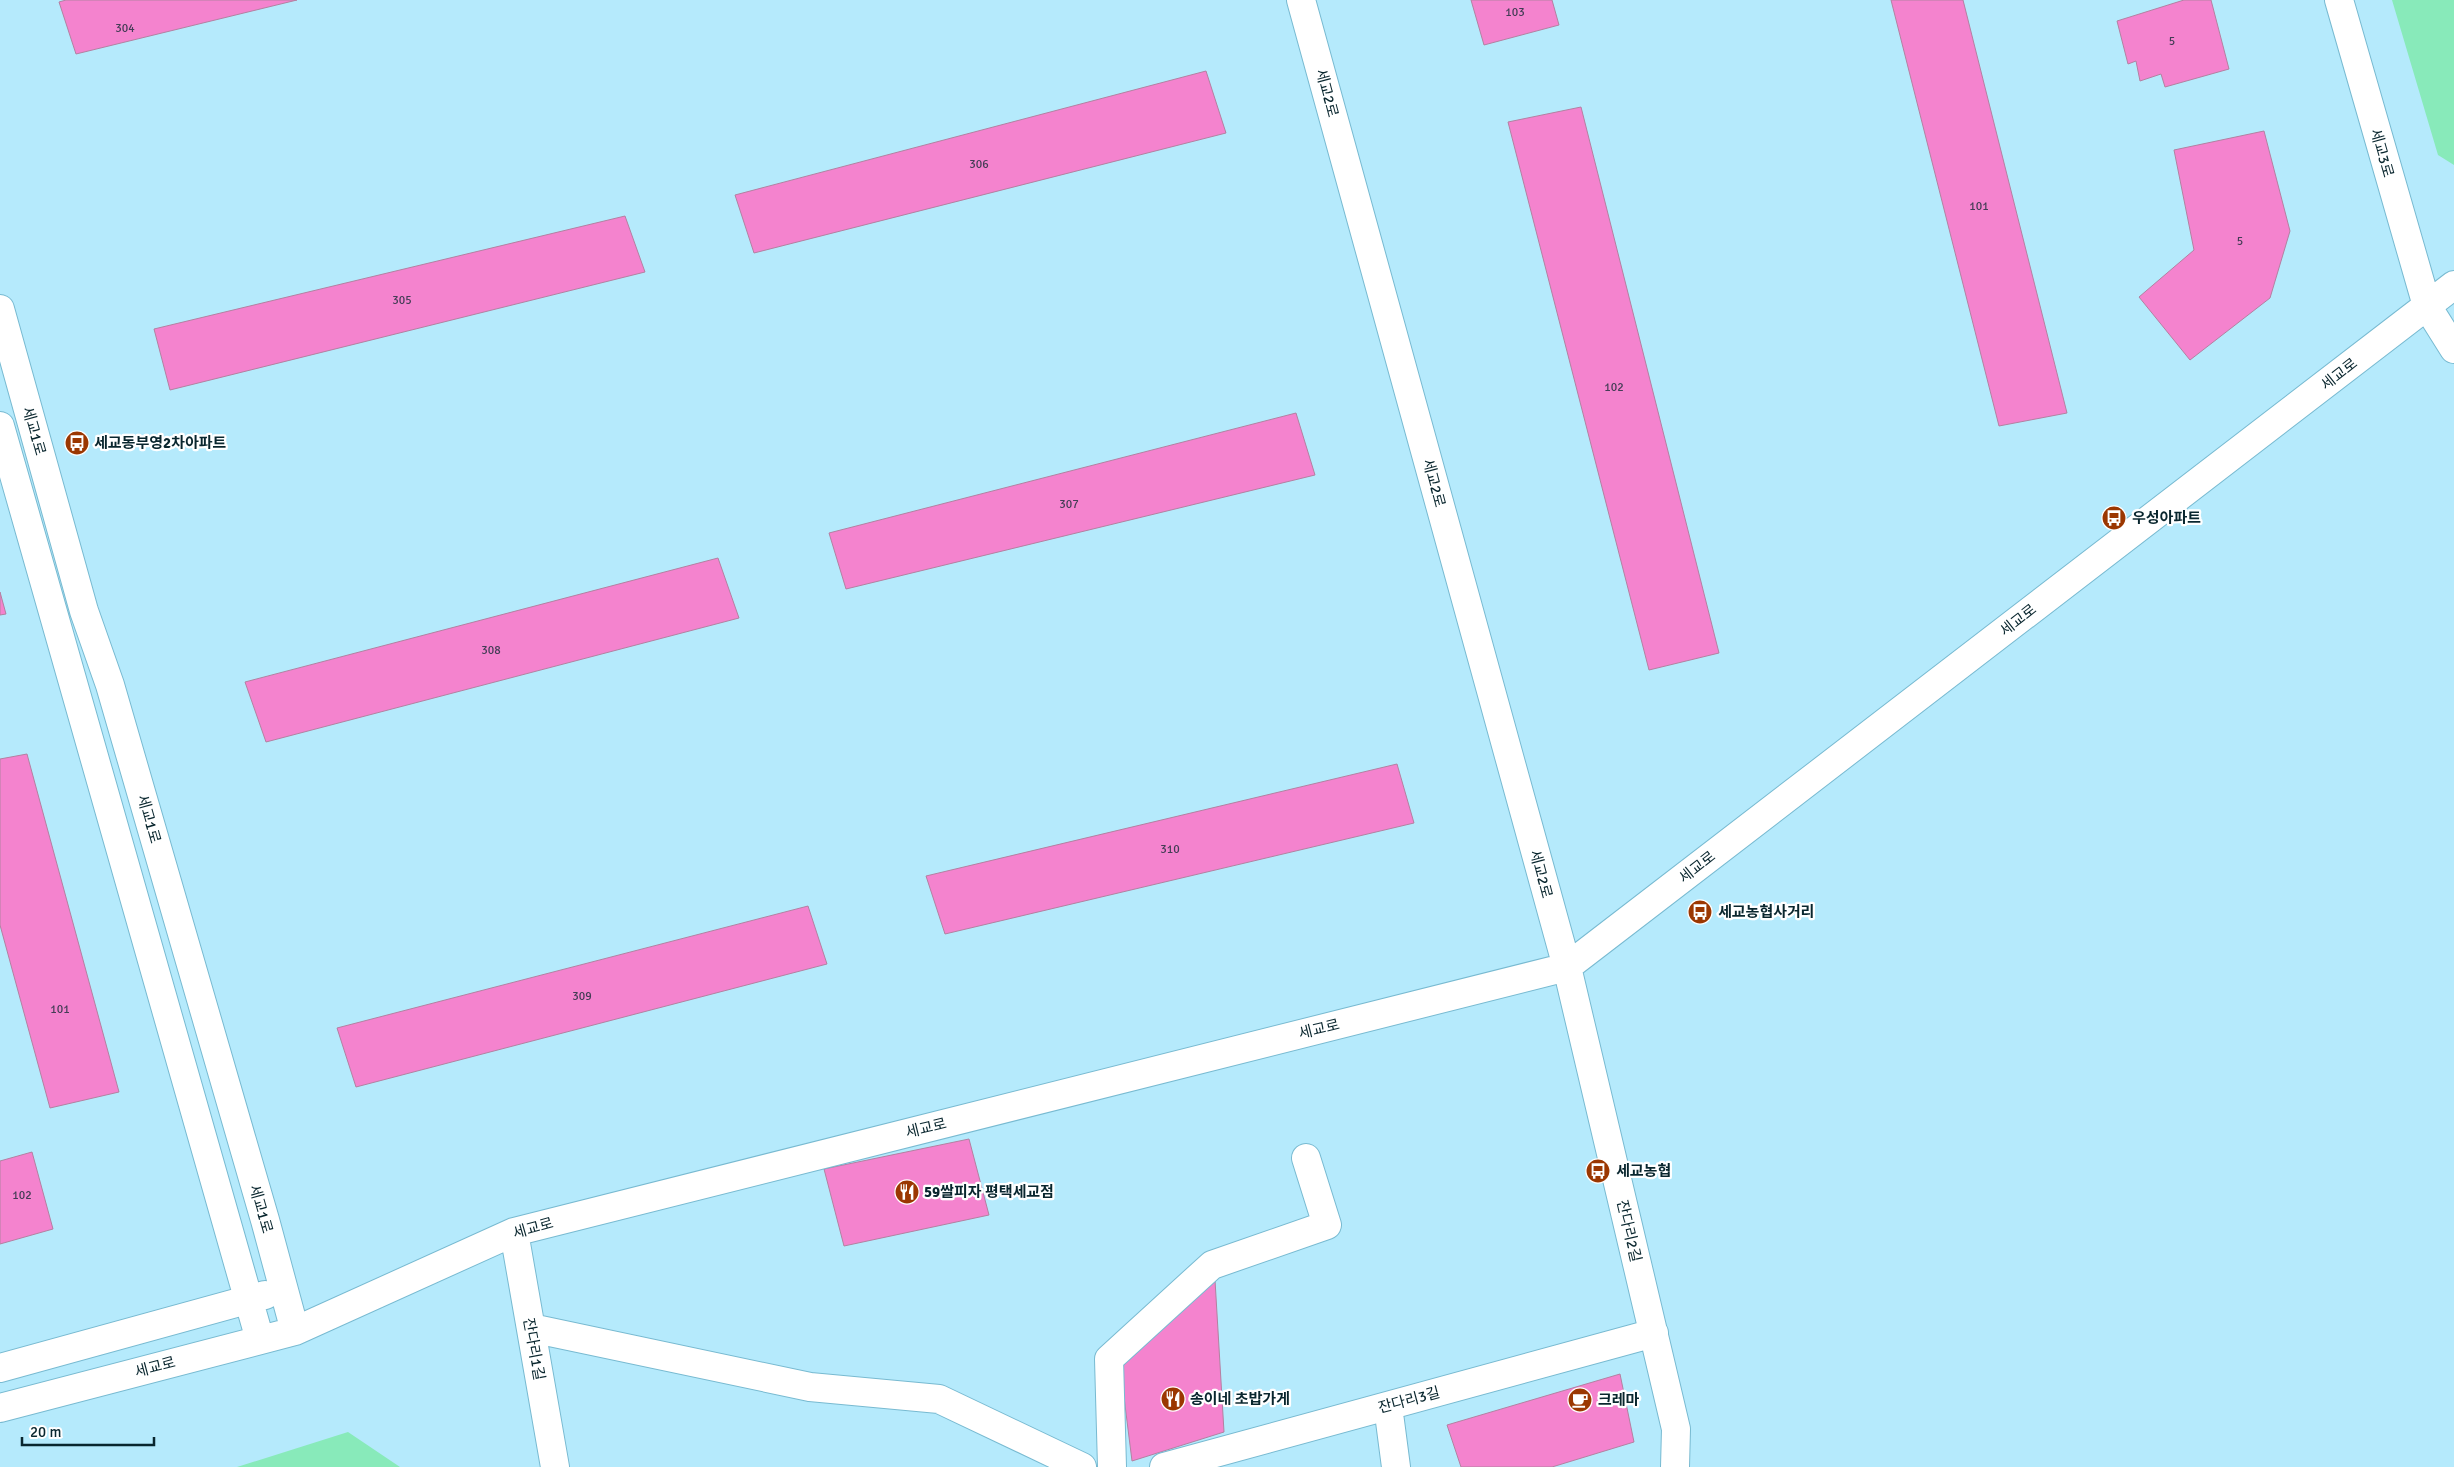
<svg xmlns="http://www.w3.org/2000/svg" width="2454" height="1467" font-family="Signika,'Noto Sans KR',sans-serif">
<style>
.green{fill:#88eaba}
.building{fill:#f483ce;stroke:#b381a1}
.lines{fill:none;stroke-linecap:round;stroke-linejoin:round}
.minor-casing{stroke:#78bad1;stroke-width:30}
.minor{stroke:#fff;stroke-width:28}
.labels{text-anchor:middle;stroke-width:4.5;stroke-linejoin:round;paint-order:stroke}
.number-label{font-size:12px;fill:#443d56}
.street-label{font-size:15px;fill:#09262e;stroke:#fff}
.poi-label{font-size:15px;font-weight:bold;fill:#09262e;stroke:#fff;text-anchor:start}
</style>
<rect width="100%" height="100%" fill="#b5eafc"/>
<path class="green" d="M2392,0H2454V165L2438,155Z
M348,1432L400,1467H237Z"/>
<path class="building" d="M66,0H297L76,54L59,2Z
M1471,0H1552L1559,25L1484,45Z
M1891,0H1963L2067,413L1999,426Z
M2184,0H2211L2229,69L2165,87L2161,74L2140,81L2136,61L2128,64L2117,21Z
M1206,71L1226,133L754,253L735,195Z
M1581,107L1719,653L1649,670L1508,122Z
M2264,131L2290,231L2270,298L2190,360L2139,297L2194,250L2174,150Z
M625,216L645,272L170,390L154,329Z
M1296,413L1315,475L846,589L829,533Z
M718,558L739,618L266,742L245,682Z
M0,592L6,614L0,615Z
M27,754L119,1092L50,1108L0,925V759Z
M1397,764L1414,823L945,934L926,876Z
M808,906L827,964L356,1087L337,1028Z
M969,1139L989,1215L844,1246L824,1169Z
M32,1152L53,1229L0,1244V1161Z
M1215,1280L1224,1432L1132,1461L1120,1365Z
M1620,1374L1634,1442L1552,1467H1461L1447,1425Z"/>
<g class="lines">
<defs>
<path id="minor" d="M1301,0L1567,967L1676,1429L1675,1467
M2339,0L2427,306L2454,349
M0,309L84,611L110,685L265,1220L295,1331
M0,426L260,1340
M514,1232L555,1467
M531,1328L810,1387L939,1399L1082,1467
M0,1368L265,1295
M1388,1406L1396,1467
M0,1408L295,1331L514,1232L1567,967L2454,285
M1112,1467L1109,1359L1212,1265L1327,1225L1306,1158
M1164,1467L1654,1333"/>
</defs>
<use href="#minor" class="minor-casing"/>
<use href="#minor" class="minor"/>
</g>
<defs>
<symbol id="bus-disc" viewBox="-11 -11 22 22"><circle r="9.5" fill="#9b3701" stroke="#fff"/><path d="M-5-6H5V4H4V6H2V4H-2V6H-4V4H-5ZM-3.5-4V0h7V-4ZM-3.5 1.2v1.5H-2V1.2ZM2 1.2v1.5H3.5V1.2Z" fill="#fff"/></symbol>
<symbol id="restaurant-disc" viewBox="-11 -11 22 22"><circle r="9.5" fill="#9b3701" stroke="#fff"/><path d="M-5-6h1v4h1v-4h1v4h1v-4h1v5L-1.5 .5V6h-2V.5L-5-1ZM5-6V6H3V1.5H1.5Q1.5-4 5-6Z" fill="#fff"/></symbol>
<symbol id="cafe-disc" viewBox="-11 -11 22 22"><circle r="9.5" fill="#9b3701" stroke="#fff"/><path d="M-5.5-4.5H6V0H3Q3 3.5 0 3.5H-2.5Q-5.5 3.5-5.5 0ZM3-3.2v2h1.7v-2ZM-6 4.5H4V6H-6Z" fill="#fff"/></symbol>
</defs>
<g fill-rule="evenodd">
<use href="#bus-disc" x="63" y="429" width="28" height="28"/>
<use href="#bus-disc" x="2100" y="504" width="28" height="28"/>
<use href="#bus-disc" x="1686" y="898" width="28" height="28"/>
<use href="#bus-disc" x="1584" y="1157" width="28" height="28"/>
<use href="#restaurant-disc" x="893" y="1178" width="28" height="28"/>
<use href="#restaurant-disc" x="1159" y="1385" width="28" height="28"/>
<use href="#cafe-disc" x="1566" y="1386" width="28" height="28"/>
</g>
<g class="labels">
<g class="number-label">
<text x="1515" y="16">103</text>
<text x="125" y="32">304</text>
<text x="2172" y="45">5</text>
<text x="979" y="168">306</text>
<text x="1979" y="210">101</text>
<text x="2240" y="245">5</text>
<text x="402" y="304">305</text>
<text x="1614" y="391">102</text>
<text x="1069" y="508">307</text>
<text x="491" y="654">308</text>
<text x="1170" y="853">310</text>
<text x="582" y="1000">309</text>
<text x="60" y="1013">101</text>
<text x="22" y="1199">102</text>
</g>
<g class="street-label">
<text transform="translate(1327 93) rotate(75)" y="5">세교2로</text>
<text transform="translate(2382 153) rotate(74)" y="5">세교3로</text>
<text transform="translate(2339 374) rotate(-38)" y="5">세교로</text>
<text transform="translate(34 431) rotate(74)" y="5">세교1로</text>
<text transform="translate(1434 483) rotate(75)" y="5">세교2로</text>
<text transform="translate(2018 620) rotate(-38)" y="5">세교로</text>
<text transform="translate(149 819) rotate(74)" y="5">세교1로</text>
<text transform="translate(1697 867) rotate(-38)" y="5">세교로</text>
<text transform="translate(1541 874) rotate(75)" y="5">세교2로</text>
<text transform="translate(1319 1029) rotate(-14)" y="5">세교로</text>
<text transform="translate(926 1128) rotate(-14)" y="5">세교로</text>
<text transform="translate(261 1209) rotate(74)" y="5">세교1로</text>
<text transform="translate(533 1228) rotate(-16)" y="5">세교로</text>
<text transform="translate(1629 1231) rotate(77)" y="5">잔다리2길</text>
<text transform="translate(534 1349) rotate(80)" y="5">잔다리1길</text>
<text transform="translate(155 1367) rotate(-15)" y="5">세교로</text>
<text transform="translate(1409 1400) rotate(-15)" y="5">잔다리3길</text>
</g>
<g class="poi-label">
<text x="94" y="448">세교동부영2차아파트</text>
<text x="2132" y="523">우성아파트</text>
<text x="1718" y="917">세교농협사거리</text>
<text x="1616" y="1176">세교농협</text>
<text x="924" y="1197">59쌀피자 평택세교점</text>
<text x="1190" y="1404">송이네 초밥가게</text>
<text x="1598" y="1405">크레마</text>
</g>
</g>
<path d="M22 1437v8h132v-8" fill="none" stroke="#09262e" stroke-width="2.5"/>
<text x="30" y="1437" font-size="15" fill="#09262e" stroke="#ffffff" stroke-width="4" paint-order="stroke">20 m</text>
</svg>
